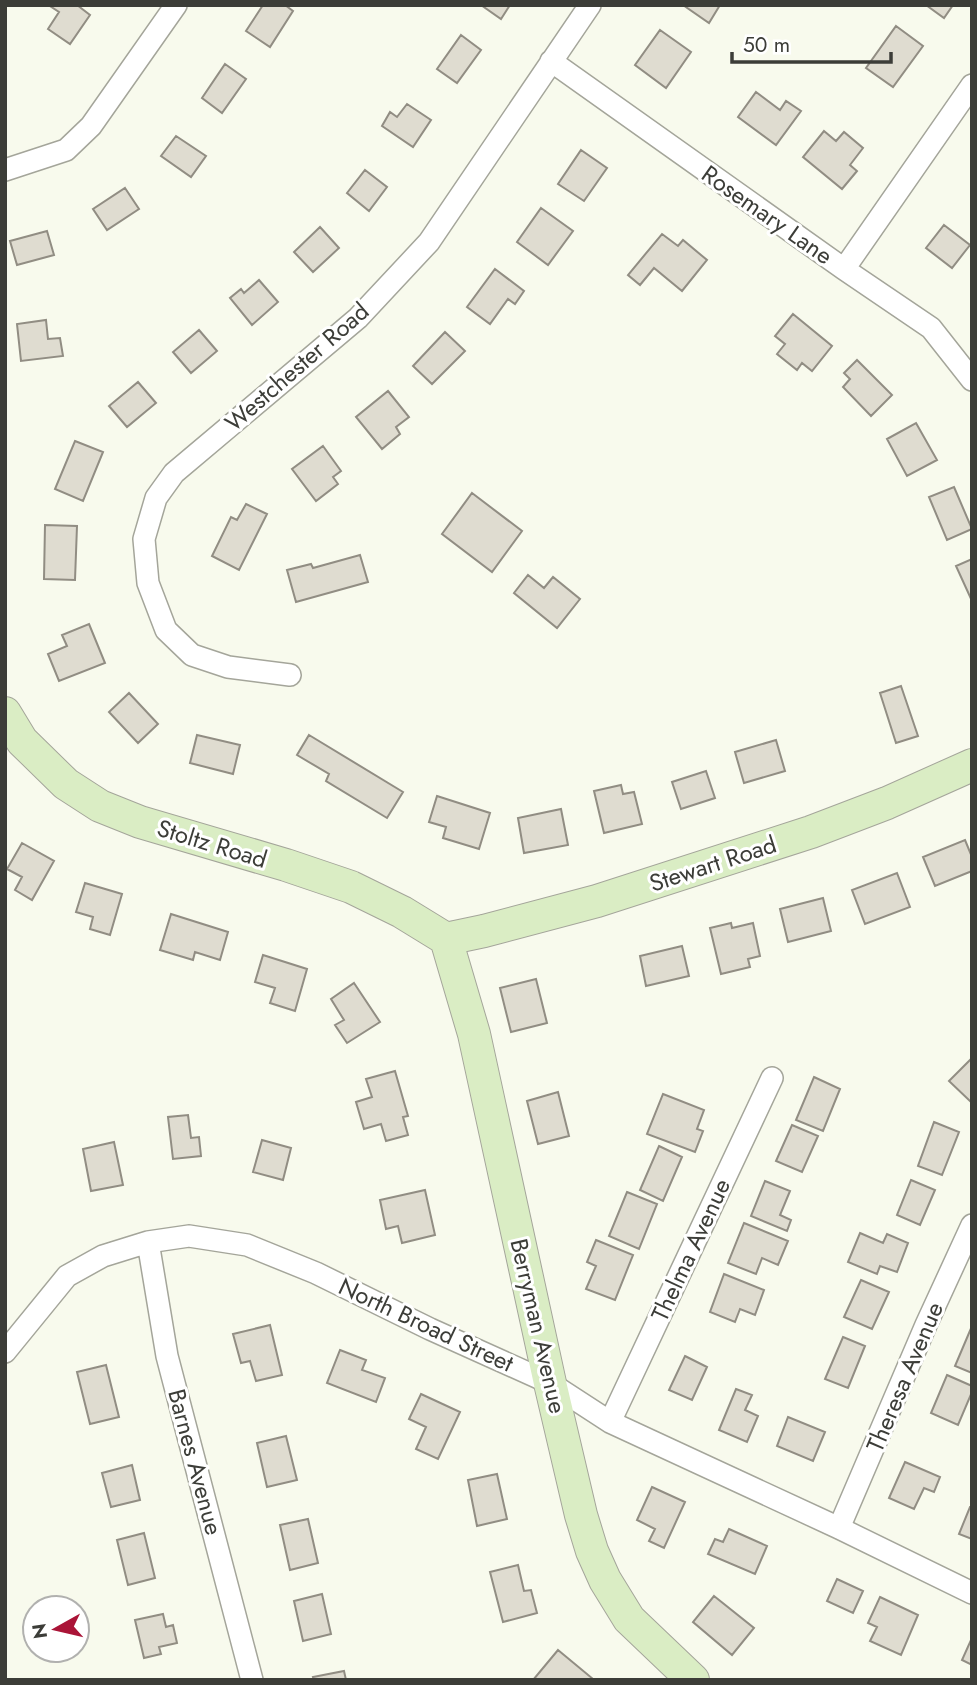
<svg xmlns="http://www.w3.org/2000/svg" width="977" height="1685" font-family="Jost,sans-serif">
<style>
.building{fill:#dfdcd0;stroke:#918d83;stroke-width:2}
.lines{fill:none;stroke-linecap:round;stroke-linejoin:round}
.street-casing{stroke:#a4a59a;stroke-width:24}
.secondary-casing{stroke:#a4a59a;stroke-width:34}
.street{stroke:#fff;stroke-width:21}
.secondary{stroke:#daedc4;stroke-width:32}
.labels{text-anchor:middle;stroke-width:6;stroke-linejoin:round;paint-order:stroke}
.street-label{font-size:24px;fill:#3c3d38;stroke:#fff}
</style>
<rect width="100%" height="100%" fill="#f8faed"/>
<path class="building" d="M51,5H77L90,15L70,44L48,29L59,12L50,6Z
M263,5H285L293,11L270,47L246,31Z
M481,5H510L501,19Z
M683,5H720L709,23Z
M926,5H953L944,18Z
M896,26L923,46L893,87L866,68Z
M660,30L691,52L666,88L635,65Z
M461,35L481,50L457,83L437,69Z
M225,64L246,79L222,113L202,98Z
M756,92L780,110L786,101L801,111L776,145L738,117Z
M407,104L431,120L413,147L382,126L390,112L397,117Z
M824,131L836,141L844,132L863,148L850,165L857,171L842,189L803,157Z
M176,136L206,156L191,177L161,156Z
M581,150L607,168L584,201L558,184Z
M365,170L387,187L369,211L347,193Z
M125,188L139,209L107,230L93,209Z
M541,208L573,231L548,265L517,242Z
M944,225L970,245L952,268L926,248Z
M320,227L339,248L313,272L294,252Z
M47,231L54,255L17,265L10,241Z
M662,234L678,246L683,240L707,260L682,291L654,268L640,285L628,275Z
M495,269L524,291L515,304L508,299L490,324L467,307Z
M259,280L278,302L252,325L230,298L241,289L244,293Z
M793,314L832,346L812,371L802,363L797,370L777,354L785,344L775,336Z
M46,320L48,339L60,338L63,356L21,361L17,324Z
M199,330L217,351L191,373L173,352Z
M445,332L465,351L432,384L413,366Z
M857,360L892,395L871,416L843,387L850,379L844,373Z
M138,382L156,403L127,427L109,406Z
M388,391L409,417L396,427L400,434L382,449L356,417Z
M916,423L937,460L907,476L887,439Z
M75,441L103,452L83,501L55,489Z
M323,446L341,471L333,477L338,484L316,501L292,469Z
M954,487L972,529L947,540L929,497Z
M472,493L522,531L492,572L442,534Z
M246,504L267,514L239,570L212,556L231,517L237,520Z
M45,525L77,526L75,580L44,579Z
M360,555L368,582L296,602L287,570L311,564L313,568Z
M972,559V601L956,566Z
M528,575L544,588L553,577L580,599L557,628L514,593Z
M89,624L105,663L59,681L48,654L67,646L62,635Z
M901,686L918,736L896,743L880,693Z
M129,693L158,724L138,743L109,712Z
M197,735L240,745L233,774L190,763Z
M309,735L403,792L387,818L326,781L329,774L297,755Z
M776,740L785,771L744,783L735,752Z
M706,771L715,798L681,809L672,782Z
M621,785L623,794L634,792L642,824L604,833L594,791Z
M437,796L490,813L479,849L443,838L446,827L429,822Z
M561,809L568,845L524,853L518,818Z
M965,840L972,857V871L935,886L923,857Z
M22,843L54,861L32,900L15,890L22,877L7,869Z
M897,873L910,907L865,924L852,890Z
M85,883L122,894L110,935L90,929L93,917L76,912Z
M823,898L831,931L788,942L780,909Z
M171,914L228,932L220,960L195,952L193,960L160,950Z
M731,923L732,928L753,923L760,956L748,959L750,967L721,974L710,928Z
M682,946L689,976L646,986L640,956Z
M263,955L307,969L295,1011L270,1003L275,988L255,982Z
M536,979L547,1023L511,1032L500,988Z
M354,983L380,1022L347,1043L335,1025L344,1020L331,999Z
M972,1058V1102H971L949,1081Z
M395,1071L408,1116L403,1117L408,1135L386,1141L381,1124L364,1129L356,1102L372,1097L366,1079Z
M814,1077L840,1089L823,1131L796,1120Z
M558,1092L569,1136L538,1144L527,1101Z
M663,1094L704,1110L697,1129L703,1131L695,1152L647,1134Z
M188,1115L191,1138L199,1137L201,1156L173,1159L168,1117Z
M934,1122L959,1132L942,1175L918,1166Z
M792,1125L818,1136L802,1172L776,1161Z
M262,1140L291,1148L283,1180L253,1172Z
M114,1142L123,1185L91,1191L83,1149Z
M659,1146L682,1157L663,1201L640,1190Z
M911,1180L935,1190L920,1225L897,1215Z
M765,1181L790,1191L780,1215L791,1220L787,1231L751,1216Z
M425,1190L435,1235L402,1243L398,1226L386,1229L380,1200Z
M627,1192L657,1204L639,1249L609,1236Z
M744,1223L788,1241L778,1265L762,1258L756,1274L728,1263Z
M860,1233L883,1243L887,1234L908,1243L897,1272L880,1266L877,1274L848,1262Z
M596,1240L633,1255L615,1300L586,1289L596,1266L587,1262Z
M724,1274L764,1290L755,1315L740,1309L735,1322L710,1312Z
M861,1280L889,1292L872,1329L844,1317Z
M270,1325L282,1375L256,1381L250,1361L241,1363L233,1334Z
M972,1326V1373L955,1366Z
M843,1337L865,1346L848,1388L825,1379Z
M340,1350L366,1360L362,1370L385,1378L376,1402L327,1383Z
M685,1356L707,1367L692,1400L669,1390Z
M106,1365L119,1417L90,1424L77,1372Z
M947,1375L972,1386V1392L958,1425L931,1413Z
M736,1389L752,1395L745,1410L758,1416L747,1442L719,1430Z
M421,1394L460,1412L438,1459L416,1449L426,1427L409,1419Z
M788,1417L825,1432L813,1461L777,1446Z
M286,1436L297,1480L267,1487L257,1443Z
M905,1462L940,1477L934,1492L924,1488L914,1509L889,1498Z
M132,1465L140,1500L111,1507L102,1473Z
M497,1474L507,1519L477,1526L468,1480Z
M652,1487L685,1502L664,1548L649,1541L655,1529L637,1520Z
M970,1507H972V1539L959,1534Z
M308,1519L318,1563L290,1570L280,1525Z
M729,1529L767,1546L755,1574L708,1554L715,1539L723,1542Z
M144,1533L155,1578L128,1585L117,1540Z
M518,1565L524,1591L531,1590L537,1613L503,1622L490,1572Z
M837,1579L863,1591L853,1613L827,1601Z
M322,1594L331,1634L303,1641L294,1601Z
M714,1596L754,1628L732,1655L693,1622Z
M880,1597L918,1615L901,1655L870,1641L877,1627L868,1623Z
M163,1614L166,1627L173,1625L177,1643L159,1647L161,1654L144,1658L135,1620Z
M971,1640H972V1665L962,1660Z
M558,1650L593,1679L592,1680H533Z
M344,1671L346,1680H314L313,1677Z"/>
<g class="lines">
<defs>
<path id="street" d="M551,61L844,269L931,328L972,380
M5,170L66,150L91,126L176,5
M844,269L972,85
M290,675L228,667L192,655L166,630L148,583L144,539L156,498L174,473L358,318L429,242L590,5
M148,1242L167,1356L252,1680
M5,1352L67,1276L103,1256L148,1242L189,1236L247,1245L316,1273L430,1329L550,1383L610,1422L839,1528L972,1593
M610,1422L772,1078
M839,1528L926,1325L972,1225"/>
<path id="secondary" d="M5,713L22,741L66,784L100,806L140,822L286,865L351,887L402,912L446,939
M446,939L474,1034L550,1383L581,1515L592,1551L605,1580L629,1619L693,1680
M446,939L484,931L597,901L811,832L887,803L972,765"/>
</defs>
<use href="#street" class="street-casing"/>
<use href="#secondary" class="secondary-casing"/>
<use href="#street" class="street"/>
<use href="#secondary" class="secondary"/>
</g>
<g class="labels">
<g class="street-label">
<text transform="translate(767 215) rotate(35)" y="8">Rosemary Lane</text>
<text transform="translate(297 367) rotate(-41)" y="8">Westchester Road</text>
<text transform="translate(212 844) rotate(17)" y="8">Stoltz Road</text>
<text transform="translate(713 864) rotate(-18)" y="8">Stewart Road</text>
<text transform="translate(691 1250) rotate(-65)" y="8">Thelma Avenue</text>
<text transform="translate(426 1325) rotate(25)" y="8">North Broad Street</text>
<text transform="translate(538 1326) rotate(77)" y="8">Berryman Avenue</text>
<text transform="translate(905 1377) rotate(-67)" y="8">Theresa Avenue</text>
<text transform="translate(195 1462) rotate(75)" y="8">Barnes Avenue</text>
</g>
</g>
<rect width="977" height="1685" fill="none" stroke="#3c3d38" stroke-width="14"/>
<g transform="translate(56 1629) rotate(262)"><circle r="33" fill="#ffffff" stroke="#b1b1af" stroke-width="2"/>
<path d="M0-5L12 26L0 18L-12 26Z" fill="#aa1437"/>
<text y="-10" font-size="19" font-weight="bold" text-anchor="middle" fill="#3c3d38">N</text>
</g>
<path d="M732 52v10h159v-10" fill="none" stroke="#3c3d38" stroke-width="3.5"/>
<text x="743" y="52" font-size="21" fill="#3c3d38" stroke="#ffffff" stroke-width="5" paint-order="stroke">50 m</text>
</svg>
